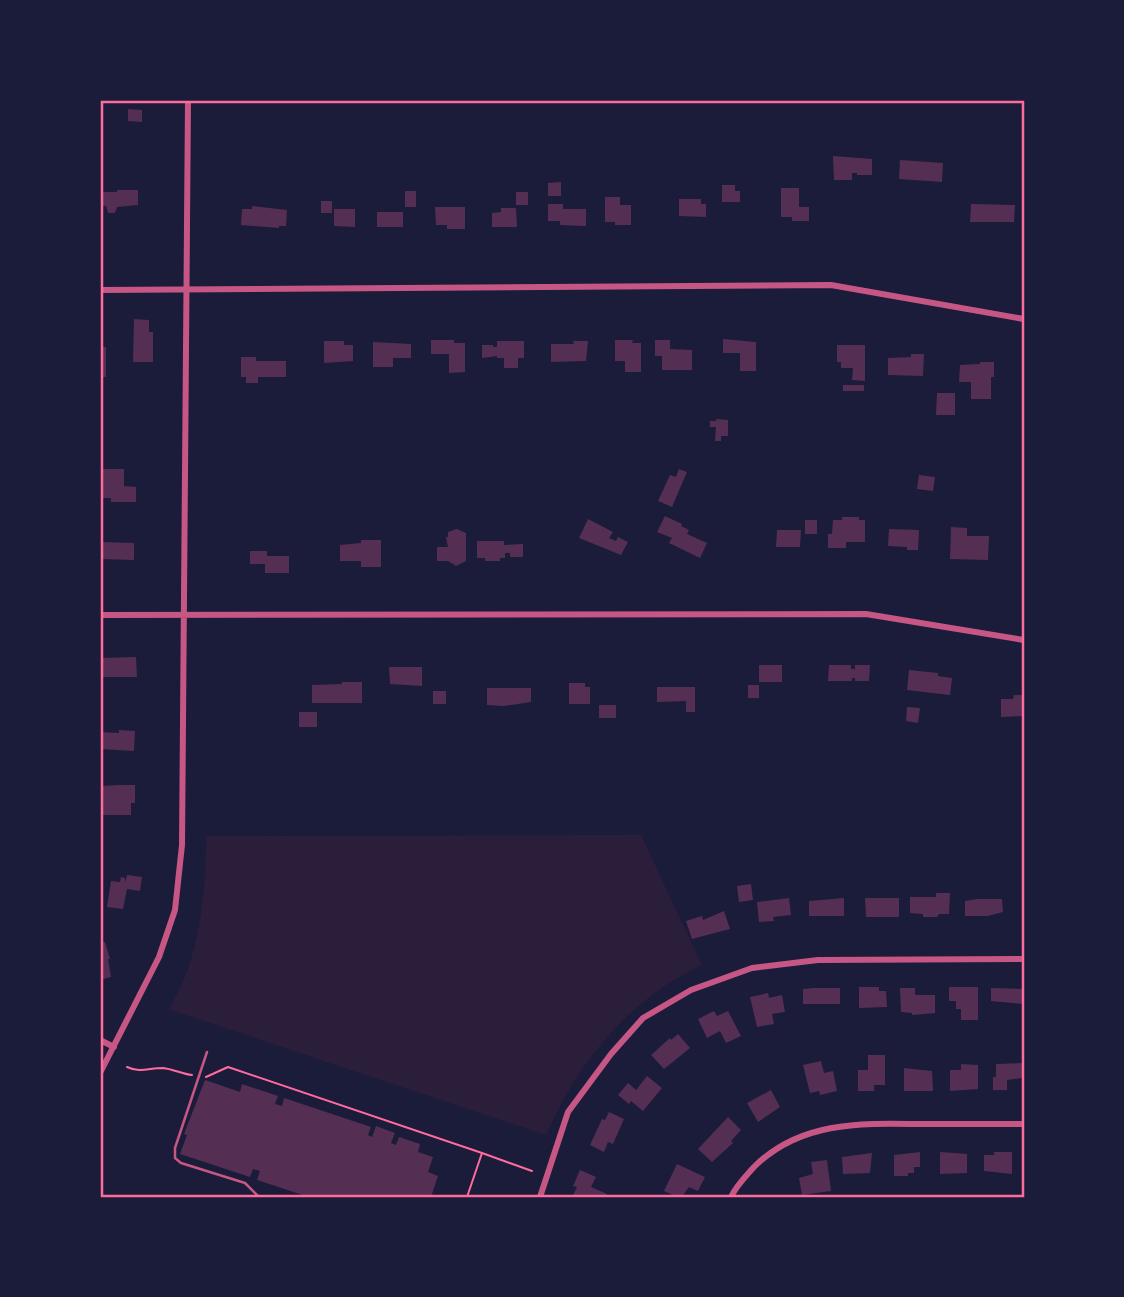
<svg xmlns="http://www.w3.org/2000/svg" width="1124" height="1297" font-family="Arial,sans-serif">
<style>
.green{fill:#2a1e3b}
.building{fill:#542f53}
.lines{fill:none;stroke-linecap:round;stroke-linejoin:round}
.path{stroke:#ff6b9d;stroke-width:2}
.service{stroke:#c65784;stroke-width:2.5}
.minor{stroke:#c65784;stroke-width:6}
.neatline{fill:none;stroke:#ff6b9d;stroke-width:2.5}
</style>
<rect width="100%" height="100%" fill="#1b1b3a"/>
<path class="green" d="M641,835L702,965C628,1000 579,1061 546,1135L168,1009C200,964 206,889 206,836Z"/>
<path class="building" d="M128,109L142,110V122L128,121Z
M833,156L872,159V175H857V173H852V180H834Z
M900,160L943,163L942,182L899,179Z
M561,182V196H548V183Z
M722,185H735V191H740V202H722Z
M781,188H799V207H809V221H792V217H781Z
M117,190H138V205L117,207L115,213H108L106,206H100L101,197H103V192H117Z
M405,191H416V207H405Z
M516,192H528V205H516Z
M605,197H620V205H631V225H615V222H605Z
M679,199H701V204H706V217L679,216Z
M321,201H332V213H321Z
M548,204H563V209H586V226L560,225V221H548Z
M971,204L1015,205L1014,222H970Z
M252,206L287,210L286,226H279V228L241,225L242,209H252Z
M435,207H465V229H447V225H436Z
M501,208H516L517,227H492V213L501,212Z
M334,209H355V227L334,226Z
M377,212H403V227H377Z
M134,319L149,320V332H153V362H133Z
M723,339L756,342V371H740V353H723Z
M431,340H454V343H465V372L449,373V354H431Z
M615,340H633L632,343H641V372H625V361H615Z
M655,340H670V349L692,350V370H662V356H655Z
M324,341H344V345H353V361L324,363Z
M497,341H524V358H518V368H504V358H497V356L482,358V345H493V347H497Z
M573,341H588L586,361L551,362V344H574Z
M373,342L411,344V358H393V367H373Z
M837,345H865V381L852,380L853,368H841V362H837Z
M100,347H106V377H100Z
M911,354H924L923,376L888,375V358L911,357Z
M241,357H256V361H286V377H258V383H246V377H241Z
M980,362H994V377H991V399H971V382H959L960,365L980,364Z
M843,385H864V391H843Z
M937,393H955V415H936Z
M716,419L728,420V436H721V441H715L716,427H710V421H716Z
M100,469H124V486L136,487V502H111V498H100Z
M679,469L687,472L672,507L658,501L670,475L676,477Z
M919,475L935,477L933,491L917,489Z
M665,516L682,524L681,526L689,530L687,534L707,543L700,558L669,543L672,538L657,532Z
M842,517H859V520H865V542H846V548H828V534H832L833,520H842Z
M588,519L613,532L609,538L616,541L618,537L628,542L621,555L579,538Z
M805,520H817V534H805Z
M951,527L967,528V536H989L988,560L950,559Z
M457,529L466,533V561L456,566L448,561H437V547H448L446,537H448V532Z
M889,529L919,530L918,550H907V547L888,546Z
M777,530H801L800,547H776Z
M361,540H381V567H361V561H340V545L361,543Z
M477,541H504V545L523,544V557H510V553H505V558H500V561H485V558H477Z
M100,542L134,543V560L100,559Z
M250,551H267V556H289V573H265V564H250Z
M136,657L137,677H100V658Z
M759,665H782V682H759Z
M829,665H851V669H855V665H870L869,681H855V678H852V681H828Z
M389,667H422V686L390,684Z
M909,670L938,673V676L952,678L950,695L907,690Z
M342,682H362V703H312V685L342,684Z
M569,683H585V687H590V704H569Z
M748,685H759V698H748Z
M657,687H695V712H686V701L657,702Z
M487,688H531V702L504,706L487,705Z
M433,691H446V704H433Z
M1014,695H1024V716L1001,717V699H1013Z
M599,705H616V718H599Z
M907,707L920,708L918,723L906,721Z
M299,712H317V727H299Z
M119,730L135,731L134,751L100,749V732L119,733Z
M119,785H135V803H131V815H102V786Z
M127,875L142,877L140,891L127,889L123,909L107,907L111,881L120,882L121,877L125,878V883Z
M751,884L753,900L739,902L737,886Z
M936,893H950L949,914H939L937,917H923V914L910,913V897H936Z
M789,898L791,915L773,917L774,921L759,922L757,902Z
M844,898V916H809V901Z
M865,898H899V917H866Z
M977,899H1002L1003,912L988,916H965V901Z
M724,911L730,929L692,939L686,921L702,916L703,920Z
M105,942L110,959H108L111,977L100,980V943Z
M859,987H879V991H886L887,1007L859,1008Z
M949,987H978V1020H961V1009H956V1001H949Z
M814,988H840V1004H803V989Z
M900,988H915V995H935V1013L912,1015V1013L901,1012Z
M991,988L1024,989V1004L991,1001Z
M768,993L769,998L782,995L785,1012L772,1014L774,1024L757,1027L750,997Z
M714,1011L717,1016L728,1011L741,1036L726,1043L720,1031L707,1038L698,1019Z
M678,1034L690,1048L664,1069L651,1055L670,1038L671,1040Z
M868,1055H885V1085H874V1091H858V1070H868Z
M821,1061L824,1073L833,1071L837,1091L820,1095L819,1091L810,1093L803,1065Z
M1022,1063V1078L1007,1080V1090H993V1077H996V1064Z
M961,1064L978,1065V1089L950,1091V1070H961Z
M904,1068L932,1071L933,1091H904Z
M647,1076L662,1088L643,1111L631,1101L629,1104L618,1095L628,1083L636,1090Z
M205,1080L240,1092L242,1084L278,1096L275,1104L282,1106L284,1098L371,1127L368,1135L372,1137L376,1126L395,1133L391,1143L396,1145L399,1137L420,1144L418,1152L433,1157L428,1172L438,1176L431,1197H309L257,1180L260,1171L253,1169L250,1177L180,1154L187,1135L184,1134Z
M771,1090L780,1107L758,1122L747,1103Z
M609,1112L624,1119L613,1144L608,1142L604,1152L590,1145L602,1119L605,1120Z
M728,1117L741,1130L731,1141L733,1143L712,1162L698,1149Z
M920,1152V1167H914V1173H908V1176H894V1155Z
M940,1152L967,1154V1173L940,1174Z
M994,1152H1012V1174L984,1171V1155H994Z
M872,1153L870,1173L843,1174L842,1157Z
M827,1160L831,1191L802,1195L799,1178L813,1174L811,1162Z
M677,1164L705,1177L698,1191L689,1187L682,1197H677L664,1191Z
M580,1170L596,1177L591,1187L607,1194L605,1197H572L577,1187L573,1186Z"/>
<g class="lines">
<path class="path" d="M127,1067C140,1073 149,1068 163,1068C173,1069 182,1074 192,1075
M206,1077L228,1067L482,1153L467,1197
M482,1153L532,1171"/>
<path class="service" d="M207,1052L175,1148V1158L181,1163L245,1183L259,1197"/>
<path class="minor" d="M100,290L831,285L1024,319
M100,615L866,614L1024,640
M100,1040L114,1047
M100,1073L159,957L175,910L182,845L188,100
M540,1197L568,1112L611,1054L643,1018L691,990L752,968L818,960L1024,959
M731,1197C736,1186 746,1176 754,1167C800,1121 861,1123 921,1124C956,1124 990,1124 1024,1124"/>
</g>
<rect width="1124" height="1297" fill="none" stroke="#1b1b3a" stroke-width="203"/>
<rect x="102" y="102" width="921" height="1094" class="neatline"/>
</svg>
